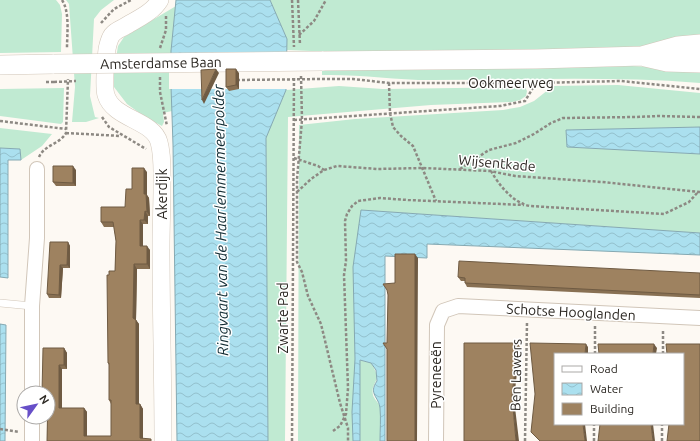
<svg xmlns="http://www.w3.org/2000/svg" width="700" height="441" font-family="Ubuntu,sans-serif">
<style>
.grass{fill:#c0ead2}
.water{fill:url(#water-waves);stroke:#85a9b2}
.pier{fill:#fdf9f3}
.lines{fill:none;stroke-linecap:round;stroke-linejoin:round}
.service-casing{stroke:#d1c6b9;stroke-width:8}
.minor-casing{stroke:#d1c6b9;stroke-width:16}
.tertiary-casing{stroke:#d1c6b9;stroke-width:18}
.secondary-casing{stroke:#d1c6b9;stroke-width:20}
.path{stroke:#8d8983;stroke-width:2.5;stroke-dasharray:3 2;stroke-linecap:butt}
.service{stroke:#fff;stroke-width:7}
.minor{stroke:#fff;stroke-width:14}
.tertiary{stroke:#fff;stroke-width:17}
.secondary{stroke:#fff;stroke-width:19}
.secondary-bridge-casing{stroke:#d1c6b9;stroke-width:20;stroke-linecap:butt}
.path-bridge{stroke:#8d8983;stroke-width:2.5;stroke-dasharray:3 2;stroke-linecap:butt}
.secondary-bridge{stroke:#fff;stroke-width:19}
.wall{fill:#887053}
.shaded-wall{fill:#6f5b43}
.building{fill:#9e8260;stroke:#6f5b43}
.labels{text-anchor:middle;stroke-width:3;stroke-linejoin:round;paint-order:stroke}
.street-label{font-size:14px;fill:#2c2823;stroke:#fff}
.water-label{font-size:15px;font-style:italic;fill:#132e35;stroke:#fff}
</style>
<defs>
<pattern id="water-waves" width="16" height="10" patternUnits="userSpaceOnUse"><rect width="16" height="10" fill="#abe0ef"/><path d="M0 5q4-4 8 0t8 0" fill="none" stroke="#93c0cd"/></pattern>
</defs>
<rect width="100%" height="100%" fill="#fdf9f3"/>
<path class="grass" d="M0,0H56L60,5L62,14L61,52L0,53Z
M66,0H114L101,10L94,19L90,96L95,117L99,118L86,122H72L75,87L69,4Z
M270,0H700V40L564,54L360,53L287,50V39Z
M176,6L171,51L172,111L163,113L164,122L162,126L145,117L127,104L114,87V71L118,46L124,37Z
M632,66L678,68L700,70V83C610,76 521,80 431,80C394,80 358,74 322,75V69Z
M618,85L700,93V127L566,130L568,147L700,154V233L361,210L359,360L371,363C384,383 370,381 373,395C374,399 378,402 380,406C382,413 380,433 380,441H298L299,125L355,119L503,110L520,107L534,101L553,86Z
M339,86L383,89L525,87L527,91L526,96L520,100L512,102L431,105L288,117L285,441H268L266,137L286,90Z
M64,88L63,122L61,124L0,116V89Z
M0,128L52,134L42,146L21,160L20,149L0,148Z"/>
<path class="water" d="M176,0H270L287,39L286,90L266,138L268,441H177L173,145L171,86V51Z
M700,127V154L567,147L566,130Z
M0,148L20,149L21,160H8V278L0,277Z
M361,210L700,233V255L427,244V258L385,256V441H380C380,430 381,419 380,408C379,397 368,394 377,381L376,370L371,363L360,360V441H353L352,412L355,359L353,267Z
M0,324L6,325L5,441H0Z"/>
<path class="pier" d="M169,53H289V89H169Z"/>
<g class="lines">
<defs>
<path id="service" d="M0,303L32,306"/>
<path id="minor" d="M32,393V306L37,238V169
M32,441V417
M436,441L437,325L443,311L458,306L700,318"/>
<path id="tertiary" d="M160,0C152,13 137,19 124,27C120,29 115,31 112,35C109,39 108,45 107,49C106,60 103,85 106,95C113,119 153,120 159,142C163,156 162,172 162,187C162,207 161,227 161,247C161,312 163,376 163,441"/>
<path id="secondary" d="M645,57L667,62L700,63
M322,61L536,59L642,56L678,46L700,44
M0,65L54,64"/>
</defs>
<use href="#service" class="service-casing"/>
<use href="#minor" class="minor-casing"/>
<use href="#tertiary" class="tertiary-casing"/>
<use href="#secondary" class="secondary-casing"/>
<path class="path" d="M62,0C70,12 67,34 67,48
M292,0L294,47
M298,0L300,45
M101,23L114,9L131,0
M299,35L314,21L326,0
M160,48L166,30V16
M301,76L302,120L297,179V262L302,272L308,296L321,324L340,403L348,428V441
M160,77V92L167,126
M322,79H353L389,83H536L621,81L700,89
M46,82H54
M389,83L390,113L393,127L401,136L413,146L436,201
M102,117L109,127L146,149
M294,120L500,106L525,101L536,83
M0,121L66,129
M66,133L121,136
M39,157C44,145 60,144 66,133L68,79
M294,158L318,166L324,170
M460,169L489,150L516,143L534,134L551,123L563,118L636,117L659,116L700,117
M491,171C499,185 513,203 530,206L664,214L689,202L698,192
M297,192L311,179L324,170L337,166L377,169L423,168L490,171L515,176L602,182L700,192
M595,354V325
M663,354V329
M0,429L19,432
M333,431L340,426L346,414L348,388L344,275L346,261L345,221L347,214L352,206L358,201L380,198L408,200L524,205
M292,441L294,76
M525,441L527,322
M594,441V424
M662,441V424"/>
<use href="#service" class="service"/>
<use href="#minor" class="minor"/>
<use href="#tertiary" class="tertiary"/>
<use href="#secondary" class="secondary"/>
<defs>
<path id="secondary-bridge" d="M54,64L322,61"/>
</defs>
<use href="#secondary-bridge" class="secondary-bridge-casing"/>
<path class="path-bridge" d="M237,80L322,79
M54,82L76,81"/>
<use href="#secondary-bridge" class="secondary-bridge"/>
</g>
<path class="wall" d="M239,73V89L229,91L226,87Z
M76,170V186H56L53,182Z
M147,172V195L149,198L150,216H148V224H143V246L150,250V269H137L136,320L139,324V404H140L143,409V439L47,441L48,393L64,348L67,353V369H62V408H84L87,412V436H111V404L109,400V365L108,363L109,275L115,271L116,241L114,227H104L101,222L125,207L132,189Z
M68,242L70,246V268H63L61,298H49L47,294Z
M700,273V298L467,287L465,283V281H461L458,277Z"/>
<path class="shaded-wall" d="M216,69L219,73L204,104L202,100Z
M236,69L239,73V89L236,85Z
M73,166L76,170V186L73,183Z
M144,168L147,172V195L149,198L150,216L147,212L144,194Z
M145,211L148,216V224L144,220Z
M140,220L143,224V250L140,246Z
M68,242L70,246V268L67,265Z
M147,246L150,250V269L147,264Z
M415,254L418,258L417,441H415Z
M134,264L137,269L136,320L139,324V409L136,404L133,318Z
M60,265L63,268L61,298L59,295Z
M518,343L520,347L514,399L519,441H516L512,396Z
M586,344L588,347V354H585Z
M654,344L657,348L656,354H653Z
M64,348L67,353V369L64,365Z
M59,365L62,369V412L59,408Z
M140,404L143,409V441L140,438Z
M84,408L87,412V440L84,436Z
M583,424H585L587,441H585Z
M651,424H653L655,441H653Z"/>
<path class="building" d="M216,69L202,100L201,70Z
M226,69H236V85L226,87Z
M53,166H73V183L53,182Z
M132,168H144V194H146L147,212L145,211L144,220H140V246H147V264H134L133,318L136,320V404H140V438L151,439V441H47L48,393H42L43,348H64V365H59V408H84V436H111V400H109V363H108L107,275H109V271H115L116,241L113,222H101V207H125L126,189H132Z
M50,242H68L67,265H60L59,295L47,294Z
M395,254H415V441H387V349L383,343H387L388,295L387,290L383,284L395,283Z
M459,261L700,273V295L465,283V278L458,277Z
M464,343H518L512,396L516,441H464Z
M530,343L586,344L585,354H555V424H583L585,441H540L531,432L535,394Z
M598,344H654L653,354H599Z
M666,344H700V441H667L669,424H683V354H667Z
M600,424H651L653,441H598Z"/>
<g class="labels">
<g class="street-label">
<text transform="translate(161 63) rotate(-1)" y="5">Amsterdamse Baan</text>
<text x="511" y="88">Ookmeerweg</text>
<text transform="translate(497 163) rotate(5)" y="5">Wijsentkade</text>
<text transform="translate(162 194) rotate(-90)" y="5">Akerdijk</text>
<text transform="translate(571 312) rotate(3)" y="5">Schotse Hooglanden</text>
<text transform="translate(283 318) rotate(-90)" y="5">Zwarte Pad</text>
<text transform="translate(436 375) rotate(-90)" y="5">Pyreneeën</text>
<text transform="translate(516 375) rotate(-89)" y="5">Ben Lawers</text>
</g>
<g class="water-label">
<text transform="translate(221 220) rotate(-91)" y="5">Ringvaart van de Haarlemmermeerpolder</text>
</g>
</g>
<rect x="554" y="353" width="130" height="72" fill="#ffffff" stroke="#aba9a7"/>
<rect x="562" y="366" width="20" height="6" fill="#ffffff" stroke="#aba9a7"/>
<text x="590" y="373" font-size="12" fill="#2c2823">Road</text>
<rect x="562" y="383" width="20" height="12" fill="url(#water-waves)" stroke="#aba9a7"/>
<text x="590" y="393" font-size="12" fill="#2c2823">Water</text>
<rect x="562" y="403" width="20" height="12" fill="#9e8260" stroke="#aba9a7"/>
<text x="590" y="413" font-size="12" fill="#2c2823">Building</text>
<g transform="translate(36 405) rotate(57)"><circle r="19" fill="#ffffff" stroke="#aba9a7"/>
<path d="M0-3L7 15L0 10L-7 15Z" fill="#674fc8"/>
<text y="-6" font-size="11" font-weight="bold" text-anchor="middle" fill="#2c2823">N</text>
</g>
</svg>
